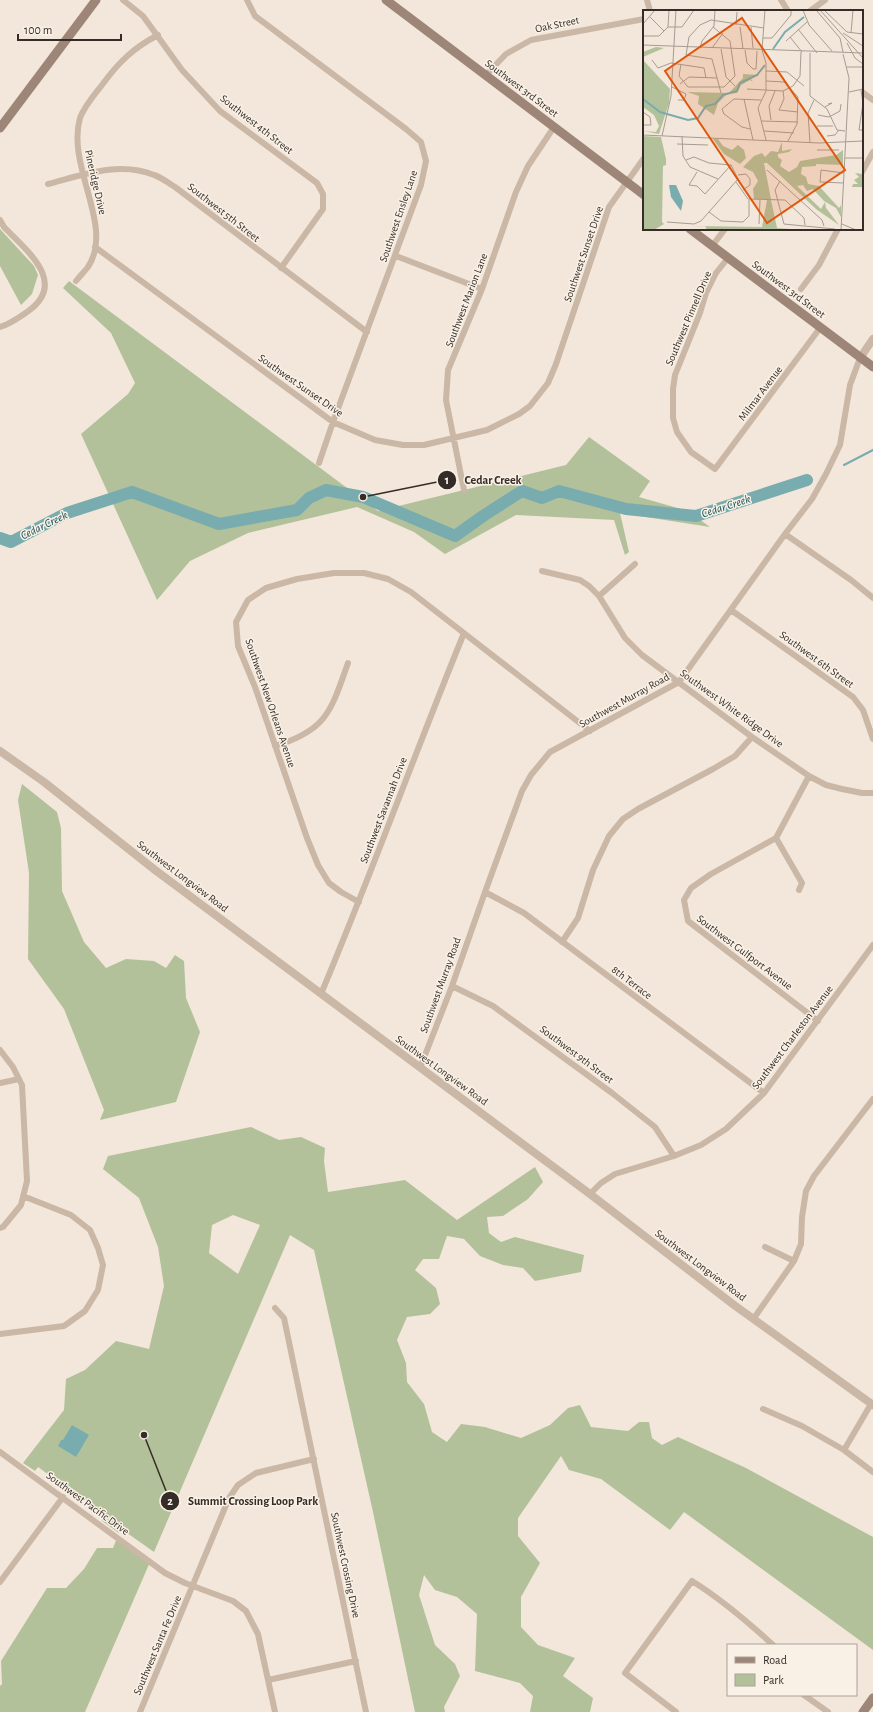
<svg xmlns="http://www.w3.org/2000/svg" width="873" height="1712" font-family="'Alegreya Sans',sans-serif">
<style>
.green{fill:#b3c19a;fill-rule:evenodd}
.water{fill:#79acaf}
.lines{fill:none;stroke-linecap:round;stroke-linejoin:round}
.stream{stroke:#79acaf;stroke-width:2}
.river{stroke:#79acaf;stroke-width:12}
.minor{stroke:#cab7a6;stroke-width:6}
.tertiary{stroke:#cab7a6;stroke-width:8}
.secondary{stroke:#9d8577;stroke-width:9}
.labels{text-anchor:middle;stroke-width:3;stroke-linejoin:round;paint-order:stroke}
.street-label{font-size:11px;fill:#362c27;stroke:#f9f1e6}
.water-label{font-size:12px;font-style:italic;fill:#1c5357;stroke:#f9f1e6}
.inset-river{fill:none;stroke:#79acaf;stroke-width:2}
.inset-road{fill:none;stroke:#a79c92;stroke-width:1}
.view{fill:#df570d;fill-opacity:0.15;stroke:#df570d;stroke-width:2}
.inset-edge{fill:none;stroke:#362c27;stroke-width:2}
.leader{fill:none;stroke:#362c27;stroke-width:1.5}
.callout-dot{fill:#362c27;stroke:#f9f1e6;stroke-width:1.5}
.mark-label{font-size:12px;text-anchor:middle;font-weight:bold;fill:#fff}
.callout-label{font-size:12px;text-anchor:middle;font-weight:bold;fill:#362c27;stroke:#f9f1e6;stroke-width:3;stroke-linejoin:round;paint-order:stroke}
</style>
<rect width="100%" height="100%" fill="#f2e7da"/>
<path class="green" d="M0,229L34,266L38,275L32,294L21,305L0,266Z
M69,281L378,511L566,465L589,437L650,481L639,497L688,511L710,527L620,513L629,552L625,555L614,520L516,515L445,554L414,532L357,507L248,533L190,561L157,600L81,434L128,394L135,383L111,333L63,288Z
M22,784L57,812L61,828L62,891L84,942L106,968L126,959L154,961L166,968L175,955L184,961L186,998L200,1032L176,1102L100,1120L104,1110L64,1009L28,959L29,873L18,800Z
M251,1127L279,1140L301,1137L325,1148L324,1161L328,1192L405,1180L457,1220L535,1167L543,1182L528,1199L503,1216L487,1217L489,1233L501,1242L515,1237L584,1255L581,1272L535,1281L523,1268L503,1265L480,1256L464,1239L447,1236L439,1259H423L415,1270L436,1288L440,1304L430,1314L407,1317L397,1340L406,1363L407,1382L424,1404L432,1432L447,1442L461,1424L485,1427L521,1438L550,1425L568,1408L580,1405L591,1427L628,1431L639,1422H649L652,1438L662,1445L678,1437L746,1468L873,1537V1650L684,1512L670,1530L601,1479L569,1470L561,1456L518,1518V1536L540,1563L521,1597V1627L538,1645L575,1658L563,1676L593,1698L590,1712H530L533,1696L520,1683L475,1671L477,1614L457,1597L435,1590L424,1575L419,1595L435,1645L455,1664L460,1676L444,1707L445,1712H415L373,1512L314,1250L290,1235L154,1552L120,1528L119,1533L102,1521L104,1515L38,1467L35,1471L23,1463L64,1410L66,1379L85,1370L116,1341L149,1349L164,1286L158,1247L139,1198L103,1169L108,1156ZM233,1215L260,1225L238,1274L209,1253L212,1225Z
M117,1538L150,1562L85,1712H0V1686L2,1684L1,1661L47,1588H66L84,1569L97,1548H113Z"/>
<path class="water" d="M72,1425L89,1435L76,1457L58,1446L61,1440H63Z"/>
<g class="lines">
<path class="stream" d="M844,465L873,450"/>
<path class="river" d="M0,538L11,542L67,513L132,492L219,524L297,510L309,498L326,490L363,497L455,536L483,516L522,491L542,498L559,491L626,509L696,516L807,480"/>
<path class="minor" d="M123,0L143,16L182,70L220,111L317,183L323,194V209L281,268
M247,0L255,16L406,129L421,142L426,161L421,185L333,422L319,463
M647,0L650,11
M781,0L788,11
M810,11L825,0
M486,75L506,54L531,40L644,19
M862,92L873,100
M862,172L873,152
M48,184C83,175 119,161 154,175C161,177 168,183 175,187L367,332
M0,220L4,227C27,251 69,283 27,312C18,318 10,324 0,327
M712,246L725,229
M95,247L333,422L375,440L403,445H424L487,430L519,414L530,406L548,383L556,364L609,207L644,158
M396,256L482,289
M728,258L716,273L706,293L700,313L675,375L673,389V418L677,432L691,452L715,469L820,328
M76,281C80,276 84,272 88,267C115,226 66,167 80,118C84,107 94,95 102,85C118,63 133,48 158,35
M801,289L819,265L838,229
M464,490L446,400L448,370L482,289L516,192L528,166L554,127
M785,534L851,580L873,598
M542,571L580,580L589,586L599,596L625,638L642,655L752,737L809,776L826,785L842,789L862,793H873
M599,596L635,564
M731,610L853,697L863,710L873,739
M275,746C327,730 331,711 348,663
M809,776L776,838L711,874L691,888L684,900L688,921L818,1021
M776,838L802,883L799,890
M485,892L524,913L764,1093
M359,902L341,892L329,883L318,865L307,838L255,687L238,646L236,622L248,600L266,588L297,579L334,573H364L388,579L411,592L590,731
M562,942L578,918L593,870L609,836L623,819L638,809L713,769L735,756L752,737
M452,986L493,1006L612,1093L655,1127L674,1156
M321,994C371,875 415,753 464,633
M0,1050L13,1067L22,1085L27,1181L21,1205L3,1227L0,1228
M420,1068L452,986L485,892L522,791L531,775L550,752L679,682L785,534L812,499L826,474L840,445L850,385L860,358
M0,1083L19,1079
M590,1194L601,1183L615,1174L674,1156L701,1145L726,1129L764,1093L873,945
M765,1247L794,1261
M275,1308L284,1318L366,1712
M754,1318L794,1261L801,1244L802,1217L806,1191L814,1176L873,1099
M0,1334L64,1326L85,1311L98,1290L103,1265L98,1248L90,1230L71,1215L23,1196
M763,1409L802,1426L844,1450L873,1472
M844,1450L871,1404
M0,1452L165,1573L185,1583L233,1601L246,1611L258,1634L275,1712
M0,1582L63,1497
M268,1680L356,1661
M804,1695L828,1712
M140,1712L229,1498L238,1485L256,1473L314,1459
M676,1712L625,1673L692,1581C721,1599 748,1622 773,1645"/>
<path class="tertiary" d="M860,358L873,339
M0,751L44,782L155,870L590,1194L734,1305L873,1405"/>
<path class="secondary" d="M386,0L644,195
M0,128L96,0
M690,229L873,367
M863,1712L873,1698"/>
</g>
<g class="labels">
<g class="street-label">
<text transform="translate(557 24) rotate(-12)" y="4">Oak Street</text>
<text transform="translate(522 88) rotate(37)" y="4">Southwest 3rd Street</text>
<text transform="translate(257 124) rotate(38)" y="4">Southwest 4th Street</text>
<text transform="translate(96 182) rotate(77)" y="4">Pineridge Drive</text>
<text transform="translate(224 212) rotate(38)" y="4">Southwest 5th Street</text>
<text transform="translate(398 216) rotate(-71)" y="4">Southwest Ensley Lane</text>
<text transform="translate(583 254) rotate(-71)" y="4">Southwest Sunset Drive</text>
<text transform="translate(789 289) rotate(37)" y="4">Southwest 3rd Street</text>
<text transform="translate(466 300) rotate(-69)" y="4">Southwest Marion Lane</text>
<text transform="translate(688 318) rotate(-67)" y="4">Southwest Pinnell Drive</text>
<text transform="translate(301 385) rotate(35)" y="4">Southwest Sunset Drive</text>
<text transform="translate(760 393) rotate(-53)" y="4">Milmar Avenue</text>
<text transform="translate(817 659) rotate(36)" y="4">Southwest 6th Street</text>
<text transform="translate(624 700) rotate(-29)" y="4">Southwest Murray Road</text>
<text transform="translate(271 703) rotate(71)" y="4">Southwest New Orleans Avenue</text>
<text transform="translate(732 708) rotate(36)" y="4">Southwest White Ridge Drive</text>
<text transform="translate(383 810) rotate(-69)" y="4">Southwest Savannah Drive</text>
<text transform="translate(183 876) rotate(37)" y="4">Southwest Longview Road</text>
<text transform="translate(745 952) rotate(37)" y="4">Southwest Gulfport Avenue</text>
<text transform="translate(632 982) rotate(37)" y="4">8th Terrace</text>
<text transform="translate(440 985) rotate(-70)" y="4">Southwest Murray Road</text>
<text transform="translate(792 1037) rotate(-53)" y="4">Southwest Charleston Avenue</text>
<text transform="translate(577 1054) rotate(37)" y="4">Southwest 9th Street</text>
<text transform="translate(442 1070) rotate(36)" y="4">Southwest Longview Road</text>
<text transform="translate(701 1265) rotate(37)" y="4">Southwest Longview Road</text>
<text transform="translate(88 1503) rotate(36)" y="4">Southwest Pacific Drive</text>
<text transform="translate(346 1565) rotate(78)" y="4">Southwest Crossing Drive</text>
<text transform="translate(157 1645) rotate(-67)" y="4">Southwest Santa Fe Drive</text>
</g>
<g class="water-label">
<text transform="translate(726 506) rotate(-18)" y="4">Cedar Creek</text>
<text transform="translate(44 525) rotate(-26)" y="4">Cedar Creek</text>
</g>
</g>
<g transform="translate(643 10)">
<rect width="220" height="220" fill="#f2e7da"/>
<path d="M13,37L21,38L0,47V42ZM0,50L27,79L26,93L16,124L0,121L13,122L16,116L11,105L0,97ZM100,64L116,65L108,69L110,72L107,70L98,75L94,83L84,84L75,93L71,105L55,94L56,86L44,82L86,83L100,68ZM0,126L18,127L23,149V155L20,156L19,212L21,214L11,220H0ZM70,129H75L80,136L89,140L95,135L101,140L103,148L97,154L81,144ZM139,132V141L149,139L146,142L135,144V147L139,150L137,156L146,162L154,157L157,151L193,145L200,140V155L173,154V156L159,157L158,164L163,167L165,174L176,176L196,198L198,195V207L193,198L181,191L170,179L164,181L160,175L154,176L178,199L182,192L183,198L196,215L173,199L124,153H121L128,189H111L110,179L115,171L110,162L100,157L111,146L119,143L122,147L128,141L135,142ZM212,163L220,164V177H209L210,174H215L211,170L216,167ZM124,190H128L134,218L161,220H64L62,216H48L119,217Z" fill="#b3c19a"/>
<path d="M26,175H33L40,191L38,201L28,187Z" fill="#79acaf"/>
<path class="inset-river" d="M130,39L142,22L161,7M0,89L17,102L45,110L55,108L63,96L72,94L80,85L94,81L97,73L114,65L122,55"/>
<path class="inset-road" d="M122,0L119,40L123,53V81L115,98L123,130M160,0L166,15L189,41M173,0L197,28L200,42M177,0L220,48M181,0L204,22L220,24M7,7L21,21M0,14L12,0M93,15L94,2M25,17H39L51,0M97,17L100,39M108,17L110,38M155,19L174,43M200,23L220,36M208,23L210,0M0,26H16L25,17L26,0M147,27L159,42M120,28H129L148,5V0M143,31L164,12M204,33L212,48L220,54M0,35L220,43M57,38L59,31L71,16L72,0M69,38L80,23M78,39L83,67L92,76M102,40L104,53L110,59H113L114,41M167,43V86L184,99L194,120L202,121M9,50L15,58L28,53L61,58L63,68M38,54L36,66L45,77M204,57H220M123,61L144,62L161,76M123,71L141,72L155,87L154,114L145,131M37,74L46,67L74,68M29,77L43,84L41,90H35M45,77H81L92,66L87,31L70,17M104,79L140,81L150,76L157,66L158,42M218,80L220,93L216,120H220M140,81L141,89L136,100L155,102M206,82L220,79M78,83L69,49L43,45L46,27L57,15L68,10L121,18M101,89L110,130M182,97L189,93L185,94M0,102L7,107L8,115H0M175,105L186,107L197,101L198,94M128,110L126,96L132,81M118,111L155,112M174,116H190M107,119L99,117L81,104L79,99L91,89L118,90M121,121L151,123M0,125L176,133L220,131M19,126L28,86L33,0M39,126L40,146L47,157L75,169M184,126L192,125L196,120M167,133L165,103L171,90M34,134L65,135M174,140H196M202,148H220M43,150L51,147L66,153L88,155M124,160L179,210L181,216M95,165L103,164L107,169V175L100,180M137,171L132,180L141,214L192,219M93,172L105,189L142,190L161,208L162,215M200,173L177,172L178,160L201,163M46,175L54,176L62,184L88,155M46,175L54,162M66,202L78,211L100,212L106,206V190M24,212L51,214L58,211L95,169L88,155M116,214L117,190M199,214L213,220M198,220L206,68L200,44"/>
<path class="view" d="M99,8L202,160L124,213L22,61Z"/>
<rect width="220" height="220" class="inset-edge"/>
</g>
<path class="leader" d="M363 497L447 480M144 1435L170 1501"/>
<g class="callout-dot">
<circle cx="363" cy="497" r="4"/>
<circle cx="144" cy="1435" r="4"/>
<circle cx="447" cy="480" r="10"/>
<circle cx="170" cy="1501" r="10"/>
</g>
<g class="mark-label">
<text x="447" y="484">1</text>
<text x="170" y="1505">2</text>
</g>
<g class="callout-label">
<text x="493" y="484">Cedar Creek</text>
<text x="253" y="1505">Summit Crossing Loop Park</text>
</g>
<rect x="727" y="1644" width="130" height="52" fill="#f9f1e6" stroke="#aba29a"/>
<rect x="735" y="1657" width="20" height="6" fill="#9d8577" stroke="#aba29a"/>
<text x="763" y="1664" font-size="12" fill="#362c27">Road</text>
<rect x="735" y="1674" width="20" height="12" fill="#b3c19a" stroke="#aba29a"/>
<text x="763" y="1684" font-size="12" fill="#362c27">Park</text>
<path d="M18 34v6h103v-6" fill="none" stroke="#362c27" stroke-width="2"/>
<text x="24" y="34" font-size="12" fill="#362c27" stroke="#f9f1e6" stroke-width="3" paint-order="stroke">100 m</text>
</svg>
